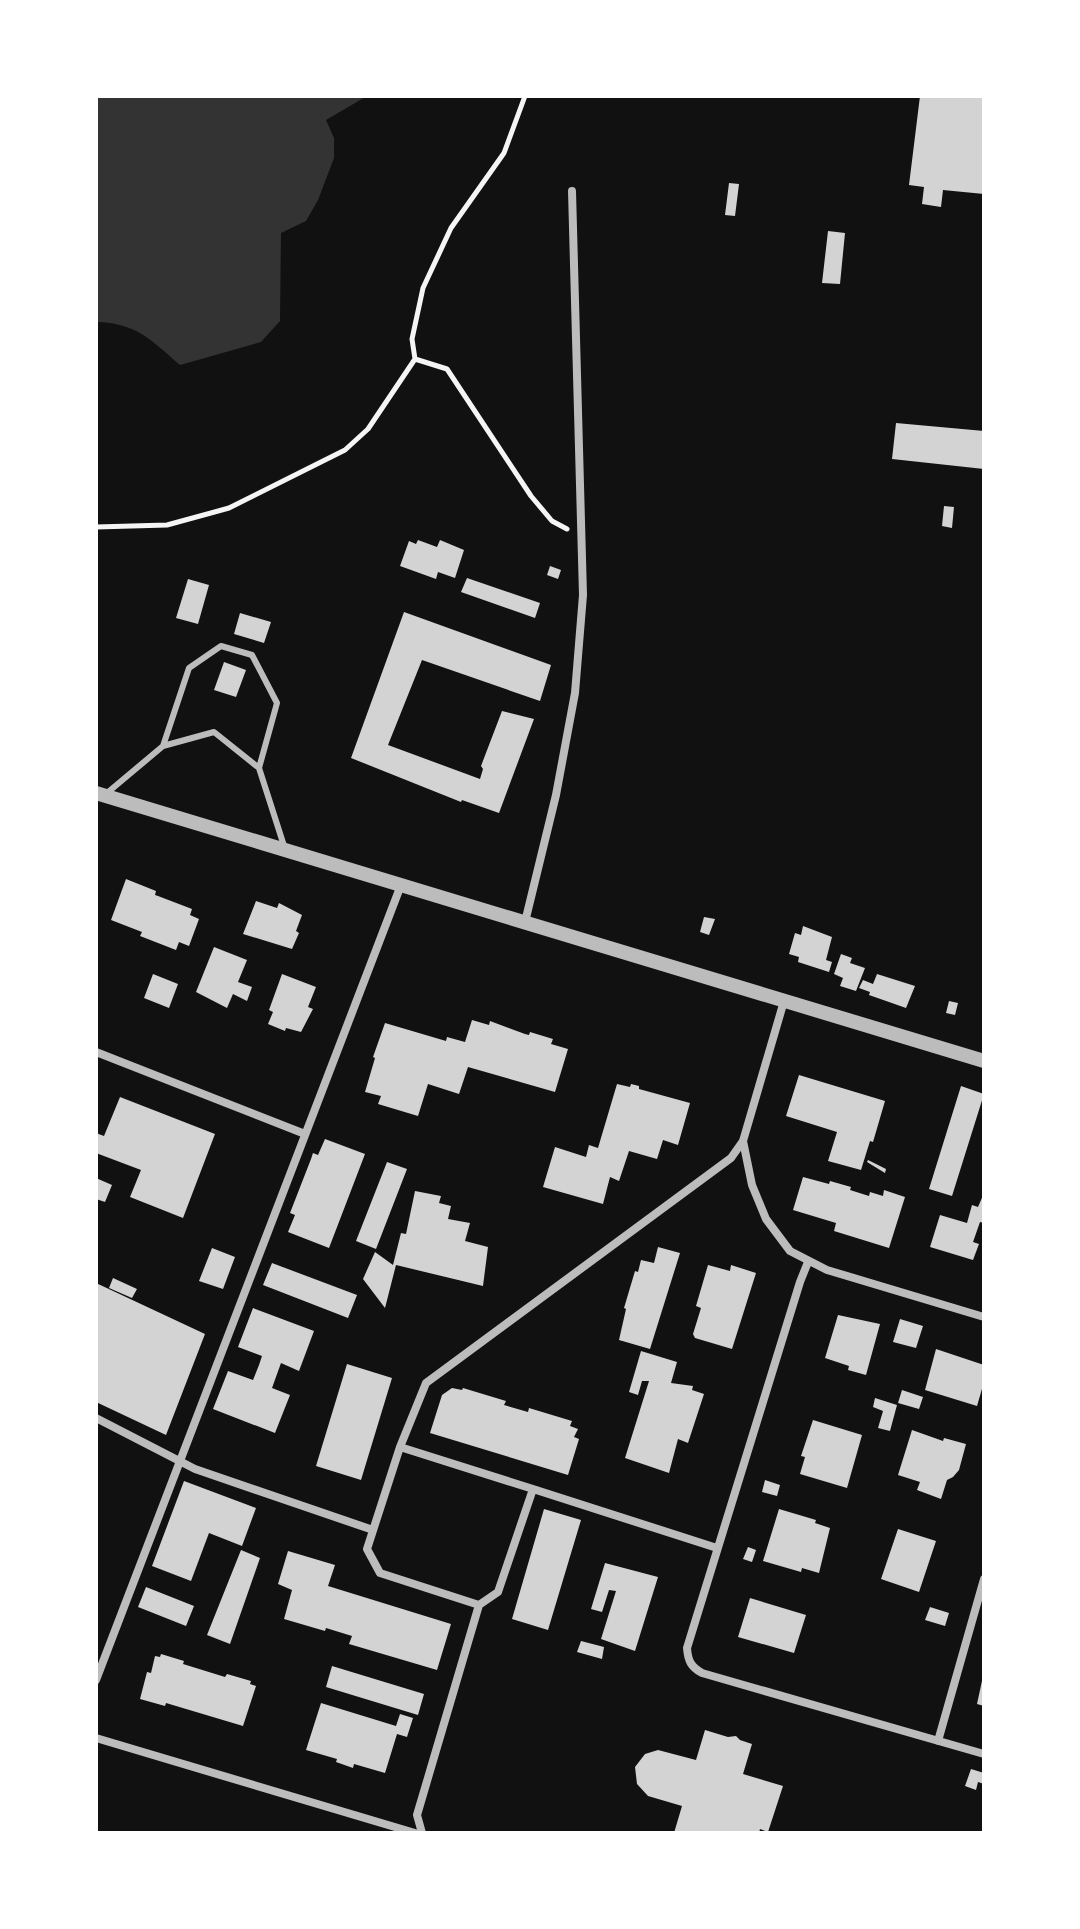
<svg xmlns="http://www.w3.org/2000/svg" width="1080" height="1929" font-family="'Titillium Web',sans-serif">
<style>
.water{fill:#333}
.building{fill:#d3d3d3}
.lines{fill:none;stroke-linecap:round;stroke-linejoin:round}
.path{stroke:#f5f5f5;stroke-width:5}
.service{stroke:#bcbcbc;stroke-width:6}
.minor{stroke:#bcbcbc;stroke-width:8}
.tertiary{stroke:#bcbcbc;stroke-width:14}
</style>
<rect width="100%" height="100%" fill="#111"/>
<path class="water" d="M96,96H367L326,120L334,138V158L318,200L306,221L281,233L280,321L261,342L180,365C151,340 137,323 96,322Z"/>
<path class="building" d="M920,96H984V194L943,190L941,207L922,204L924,187L909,185Z
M729,183L739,184L735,216L725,215Z
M828,231L845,233L840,284L822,283Z
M896,423L984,431V469L892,459Z
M944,506L954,507L952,528L942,526Z
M418,540L437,547L440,540L464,550L455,578L438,572L436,579L400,566L409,541L416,544Z
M550,566L561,570L558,579L547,575Z
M467,578L540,603L535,618L461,592Z
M188,579L209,585L198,624L176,618Z
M404,612L551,665L540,701L422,660L388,745L480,779L483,769L481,766L502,711L534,719L499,813L462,800L461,802L351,758Z
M240,613L271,622L264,643L234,634Z
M224,662L246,670L236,697L214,690Z
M126,879L156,891L155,895L158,896L192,909L190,915L199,919L189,946L179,942L176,950L140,936L142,932L111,920Z
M256,901L277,908L279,903L302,915L296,931L299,933L292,949L243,934Z
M704,917L715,919L709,935L700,932Z
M803,926L832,937L826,960L832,962L829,972L798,962L799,957L789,954L795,933L801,935Z
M214,947L247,960L238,982L252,987L247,1001L233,994L227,1008L196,992Z
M841,954L852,958L850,963L865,968L856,991L840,986L843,978L834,974Z
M153,974L178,984L169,1008L144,998Z
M282,974L316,987L308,1007L313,1009L301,1032L286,1028L285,1031L268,1024L273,1012L269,1010Z
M877,974L915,986L906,1008L869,995L870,992L859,988L863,980L873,984Z
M949,1001L958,1003L955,1015L946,1013Z
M472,1020L489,1025L490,1021L525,1034L529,1035L530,1032L553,1039L551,1044L568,1049L555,1092L468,1067L459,1094L428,1084L418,1116L378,1104L381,1096L365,1092L375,1058L373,1057L385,1023L446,1041L447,1037L465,1042Z
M799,1075L885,1101L873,1142L870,1141L861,1170L828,1161L837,1132L786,1116Z
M617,1084L630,1087L631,1084L639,1086V1089L690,1103L678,1145L663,1140L657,1159L629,1151L619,1181L610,1177L603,1204L543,1187L555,1147L586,1157L589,1145L598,1148Z
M961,1086L984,1094L952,1196L929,1189Z
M120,1097L215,1134L183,1218L130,1197L141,1170L96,1153V1133L104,1136Z
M325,1139L365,1154L329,1248L288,1232L295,1215L290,1213L311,1159L313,1153L318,1155Z
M868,1160L886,1169L885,1173L867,1162Z
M387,1162L407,1169L376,1249L356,1241Z
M803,1177L829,1184L830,1181L851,1187L850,1190L869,1196L870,1192L883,1196L884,1190L905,1197L889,1248L834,1231L836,1223L793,1210Z
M96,1178L112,1185L105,1202L96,1199Z
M415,1191L441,1196L439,1203L451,1206L448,1219L470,1223L465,1241L488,1247L483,1286L396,1265L385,1308L363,1279L375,1252L393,1265L401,1233L406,1234Z
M984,1193V1223L980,1222L973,1242L979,1244L973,1260L930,1247L940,1215L967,1223L972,1205L978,1207Z
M658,1247L680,1253L650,1349L619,1340L626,1309L624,1308L635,1271L638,1272L641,1260L654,1263Z
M212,1248L235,1257L223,1289L199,1281Z
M272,1263L357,1295L348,1318L263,1285Z
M708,1265L730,1271L731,1265L756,1273L732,1349L695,1338L693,1334L701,1308L696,1306Z
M113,1278L137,1289L132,1298L109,1288Z
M96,1283L205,1334L166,1435L96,1402Z
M253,1308L314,1331L299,1371L281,1363L272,1388L290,1395L275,1433L213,1409L228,1371L253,1380L259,1365L262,1356L238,1347Z
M838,1315L880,1324L866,1375L848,1370L849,1366L825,1358Z
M900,1319L923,1326L916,1348L893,1342Z
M936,1349L984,1365V1382L977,1406L925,1390Z
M641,1351L677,1362L671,1383L693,1386L692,1390L704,1394L688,1443L678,1439L669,1473L625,1458L649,1381H642L638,1395L629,1392Z
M347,1364L392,1378L361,1480L316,1466Z
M452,1388L462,1390L463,1388L506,1401L504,1405L528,1412L529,1408L572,1421L570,1426L578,1429L574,1437L579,1439L568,1475L430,1433L442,1395Z
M902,1390L923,1397L919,1409L898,1403Z
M875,1398L897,1405L890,1431L878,1428L883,1411L873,1407Z
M813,1420L862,1435L847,1488L800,1474L805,1457L801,1456Z
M912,1430L943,1441L944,1438L966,1444L959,1470L953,1477L947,1480L941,1499L917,1490L920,1482L898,1475Z
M765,1480L780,1485L777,1496L762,1492Z
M184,1481L256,1508L242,1546L209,1533L191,1581L152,1566Z
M544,1509L581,1520L548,1630L512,1619Z
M779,1509L816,1520L815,1523L830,1528L819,1573L802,1568L801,1572L763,1561Z
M898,1529L936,1541L919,1592L881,1579Z
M748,1547L756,1550L752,1562L743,1559Z
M241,1550L260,1558L230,1644L207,1635Z
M288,1551L335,1565L328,1586L451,1624L437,1670L349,1644L352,1636L326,1628L325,1631L284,1619L292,1590L278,1584Z
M605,1563L658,1577L635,1651L601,1639L616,1591L609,1590L602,1612L591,1609Z
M146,1587L194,1606L186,1626L138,1607Z
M750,1598L806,1615L794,1653L738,1637Z
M930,1607L949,1613L945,1626L925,1620Z
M581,1641L604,1647L602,1659L577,1652Z
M161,1654L184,1661L183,1664L225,1677L227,1674L251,1681L250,1684L256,1686L243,1726L166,1703L165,1706L140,1699L147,1672L151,1673L155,1656L160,1657Z
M332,1666L424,1694L418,1715L326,1687Z
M983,1676H984V1706L977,1704Z
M321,1703L396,1726L400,1714L413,1718L407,1737L397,1734L385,1773L354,1764L353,1768L336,1762L337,1759L306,1750Z
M705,1730L728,1737L736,1736L740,1740L752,1744L743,1774L783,1786L768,1832L760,1829L759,1833H674L682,1806L648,1796L637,1784L635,1767L645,1754L658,1750L696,1760Z
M971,1769L984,1773V1784L978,1782L976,1790L965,1786Z"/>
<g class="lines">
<path class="path" d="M415,359L447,369L531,496L552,521L567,529
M96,527L167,525L229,508L345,450L368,429L415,359L412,339L423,288L451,228L504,153L525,96"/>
<path class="service" d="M163,746L189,668L221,646L252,655L277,703L259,768
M107,793L163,746L214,732L259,768L285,849"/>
<path class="minor" d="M525,922L556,795L575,693L583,595L572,191
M96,1052L305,1134
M743,1141L752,1185L766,1219L790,1251L827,1270L984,1317
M808,1262L800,1282L687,1648C688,1661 691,1667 702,1673L984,1754
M96,1418L195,1469L373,1530
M400,1447L426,1383L731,1158L743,1141L784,1001
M400,1447L533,1489L498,1592L479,1605L380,1573L367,1549Z
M533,1489L717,1548
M96,1680L401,885
M96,1738L415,1833
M938,1741L984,1579
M422,1833L417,1815L479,1605"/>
<path class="tertiary" d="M96,793L984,1061"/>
</g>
<rect width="1080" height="1929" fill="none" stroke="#ffffff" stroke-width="196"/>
</svg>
